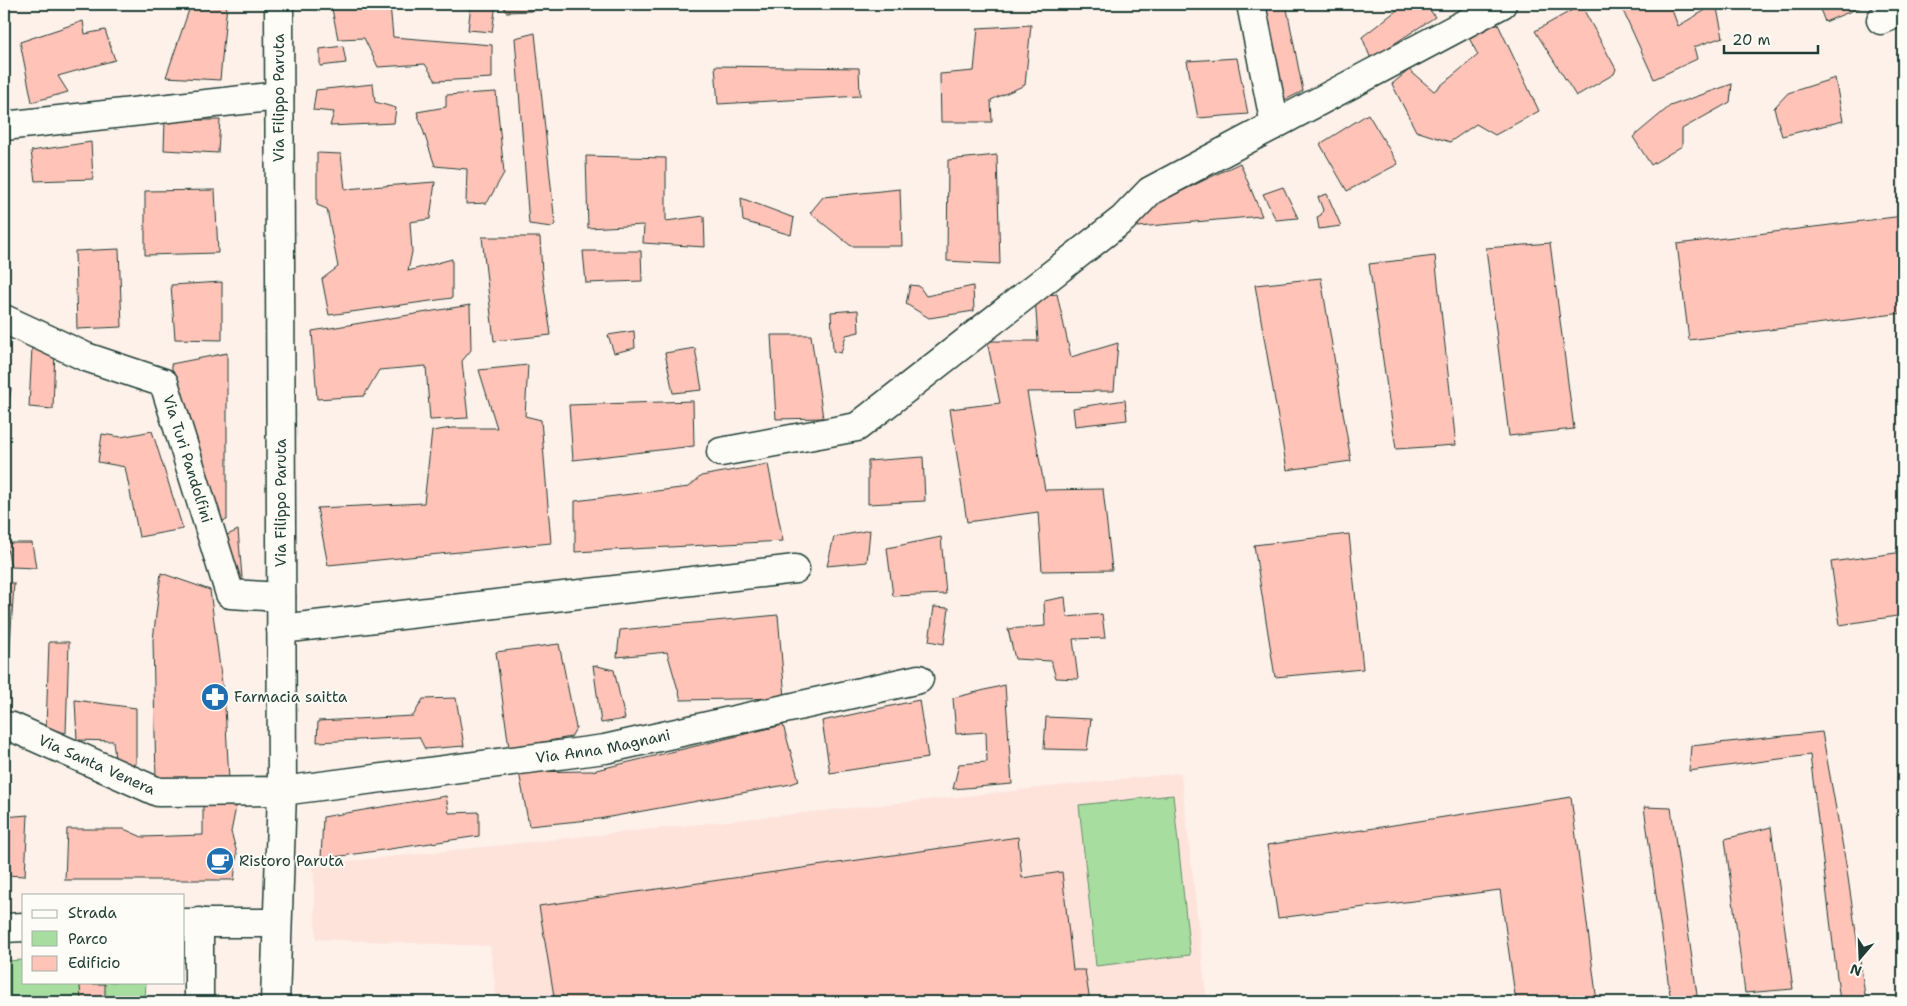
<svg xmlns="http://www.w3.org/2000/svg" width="1907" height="1006" font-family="'Shantell Sans',sans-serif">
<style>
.built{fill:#fee3db}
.green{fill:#a8dda0;stroke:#648d6a}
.building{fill:#ffc3b8;stroke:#1f3d34}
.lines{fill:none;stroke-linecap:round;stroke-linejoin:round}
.minor-casing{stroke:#1f3d34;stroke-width:31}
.tertiary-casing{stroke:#1f3d34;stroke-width:31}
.minor{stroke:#fdfcf7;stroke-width:28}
.tertiary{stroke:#fdfcf7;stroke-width:28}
.labels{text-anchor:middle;stroke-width:4;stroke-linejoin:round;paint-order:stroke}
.street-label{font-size:15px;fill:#1f3d34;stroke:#fdfcf7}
.poi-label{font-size:15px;fill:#1f3d34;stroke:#fdfcf7;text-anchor:start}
</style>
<rect width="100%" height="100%" fill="#fdf1ea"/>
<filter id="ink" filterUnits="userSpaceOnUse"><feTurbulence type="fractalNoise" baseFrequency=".02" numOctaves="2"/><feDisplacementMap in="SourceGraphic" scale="10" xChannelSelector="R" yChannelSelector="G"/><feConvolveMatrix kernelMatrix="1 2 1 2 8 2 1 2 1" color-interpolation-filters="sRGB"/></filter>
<g filter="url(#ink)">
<path class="built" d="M1181,773L1207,1002H497L490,946L316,939L313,865Z"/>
<path class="green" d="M1173,795L1190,955L1096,966L1079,805Z
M24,960V982H146L145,1002H4V961Z"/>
<path class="building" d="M191,4H227L220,80L166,77Z
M331,4H390L393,37L492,45V78L436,81L425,64L378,67L364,38L338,39Z
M471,4H496L492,32L468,30Z
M503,4H530L531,11L506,12Z
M1262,4H1286L1303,91L1279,103Z
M1405,4H1426L1435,17L1371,59L1362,37Z
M1620,4H1681L1684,8L1672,10L1678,26L1716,4L1723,37L1694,47L1697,59L1654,79Z
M1818,4H1868L1825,22Z
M1581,5L1616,69L1614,74L1576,96L1535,31Z
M1495,18L1539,111L1495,135L1476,124L1450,142L1416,131L1392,84L1409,70L1434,91L1478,55L1468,36Z
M83,21L85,34L105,30L115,60L58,76L68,92L32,102L20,42Z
M1031,25L1025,85L991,100L992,122H941L940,74L974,71L978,28Z
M535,33L555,224L552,227L529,224L515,38Z
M343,46L346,63L320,66V49Z
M1237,58L1248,114L1198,118L1187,61Z
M715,66L859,68L860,96L718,104Z
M1903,69V96L1896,71Z
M1835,78L1843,121L1782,136L1774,108L1788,93Z
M373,84L375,102L396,108L394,123L330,126L334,112L313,110L316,90Z
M1732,84L1730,102L1682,129V146L1651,165L1633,137L1670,106Z
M496,92L504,173L487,203L466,204L467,169L435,166L417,112L446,107V95Z
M1368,114L1398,164L1347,191L1320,144Z
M165,120H220L218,153L164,150Z
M91,142L93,179L35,181L31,151Z
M317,153L341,154L345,189L435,182L430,219L410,222L412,252L408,271L452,259V298L329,315L322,279L338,267L327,209L317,205Z
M997,155L1000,264L947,261L948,160Z
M586,156L666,158V221L704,216L705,247L643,243L644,225L588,228Z
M1240,163L1262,216L1138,227V212Z
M1283,187L1298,218L1276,220L1263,194Z
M900,189L902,246H851L810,213L823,197Z
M215,190L218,253L145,255V191Z
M1327,194L1341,226L1319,229L1317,217L1321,215L1323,210L1318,197Z
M741,198L794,218L791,235L743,221Z
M1903,216V313L1689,340L1677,244Z
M482,237H540L542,273L551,335L494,341Z
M1550,243L1574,429L1509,436L1486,248Z
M119,249L122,327L77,329L75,251Z
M583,251H641L642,281L586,283Z
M1435,256L1456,445L1396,449L1369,264Z
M1321,278L1351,461L1287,470L1255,285Z
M222,282V340L175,339L171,285Z
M910,285L919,286L926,296L973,286L974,311L929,318L906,304Z
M1057,294L1071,357L1118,343L1114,391L1027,392L1045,490L1103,489L1112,570L1042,571L1038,512L967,522L950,409L1000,403L987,341H1038L1035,296Z
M470,305L471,350L462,361L468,418L430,420L426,366L379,370L364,396L317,399L312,331Z
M858,310L859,332L846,335L841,353L833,351L831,312Z
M634,331L635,348L614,353L608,335Z
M771,335H811L823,418L776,419Z
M32,347L55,348L53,409L29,407Z
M695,348L702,390L673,393L665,353Z
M227,353V520L209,524L171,364Z
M528,365L525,416L541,420L551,543L328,565L317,508L424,503L432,431L452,428H497L479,370Z
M4,387L11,388L4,441Z
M1125,400L1127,420L1075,426L1073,408Z
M693,401L694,446L573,460L569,405Z
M152,431L183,529L139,537L125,467L98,462L102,434L121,437Z
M923,457L925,501L868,504V461Z
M768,464L783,541L575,552V501L689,487L701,476Z
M238,530L243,589L221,538Z
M870,530L867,562L827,566L834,537Z
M1349,534L1363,669L1275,677L1254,545Z
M941,537L946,594L893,596L887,548Z
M6,543H32L36,568L11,567Z
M1903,552V615L1840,625L1831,562Z
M161,573L210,590L225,707L229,780H156L153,640Z
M4,583H14L6,707H4Z
M1065,597L1067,617L1102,614L1105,638L1073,639L1078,679L1056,678L1051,661L1015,659L1008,629L1045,626L1044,601Z
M934,607L949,608L944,644L929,641Z
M778,615L785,698L681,700L667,652L617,657L620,630Z
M49,642H69L66,733L46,728Z
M559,644L576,728L571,737L509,748L496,652Z
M593,665L614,670L625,719L601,723Z
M1005,685L1012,784L953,789L959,764L987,762L986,732L956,734L953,698Z
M456,698L464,746L425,749L419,737L317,742L318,721L413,716L423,699Z
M75,700L136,708V764L116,766L113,741L77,740Z
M919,700L928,758L830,773L822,721Z
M1046,717L1091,719L1087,750L1044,749Z
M783,725L799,781L791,784L599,819L529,826L519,772L592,771Z
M1822,732L1846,864L1866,1002H1840L1810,755L1689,771L1691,746Z
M1898,758H1903V794Z
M446,796L449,813L479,812V836L321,859L323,817Z
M1571,797L1597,1002H1516L1500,890L1278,918L1267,845Z
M237,802L231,832L237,853L234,880H65L67,829H124L142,837L203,835V804Z
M1644,807L1671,808L1698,1002H1671Z
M28,815L25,876L4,875V817Z
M1771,827L1793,989L1745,993L1725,839Z
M1018,837L1022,878L1062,872L1073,970H1085L1090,1002H555L539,906Z
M80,984H105V1002H81Z"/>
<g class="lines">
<defs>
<g id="minor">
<path d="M1251,4L1275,125"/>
<path d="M1881,20L1903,11"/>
<path d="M4,126L279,96"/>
<path id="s1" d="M4,319L86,357L164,383L230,594L281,597"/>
<path d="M721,452L857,427L1123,219L1150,191L1502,4"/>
<path d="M281,629L795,569"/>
<path id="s2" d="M4,726L12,727L158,792L282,791L605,749L919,679"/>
<path d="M199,922V1002"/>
</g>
<path id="tertiary" d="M184,923H276
M4,928L24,927
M275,1002L282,791L279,4"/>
</defs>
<use href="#minor" class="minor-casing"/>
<use href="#tertiary" class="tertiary-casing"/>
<use href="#minor" class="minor"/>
<use href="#tertiary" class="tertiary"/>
</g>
</g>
<defs>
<symbol id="pharmacy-disc" viewBox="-11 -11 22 22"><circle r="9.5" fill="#1f6fb2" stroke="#fdfcf7"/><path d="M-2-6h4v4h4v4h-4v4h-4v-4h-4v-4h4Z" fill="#fff"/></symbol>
<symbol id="cafe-disc" viewBox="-11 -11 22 22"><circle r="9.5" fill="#1f6fb2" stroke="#fdfcf7"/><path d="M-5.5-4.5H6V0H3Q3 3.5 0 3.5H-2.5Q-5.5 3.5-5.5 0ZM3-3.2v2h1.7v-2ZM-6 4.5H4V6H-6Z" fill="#fff"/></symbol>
</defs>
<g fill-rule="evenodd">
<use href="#pharmacy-disc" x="199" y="681" width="32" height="32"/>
<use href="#cafe-disc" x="204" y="845" width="32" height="32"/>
</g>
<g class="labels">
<g class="street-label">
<text transform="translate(279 98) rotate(-90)" y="5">Via Filippo Paruta</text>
<text dy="5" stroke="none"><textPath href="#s1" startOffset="252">Via Turi Pandolfini</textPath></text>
<text transform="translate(281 503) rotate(-90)" y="5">Via Filippo Paruta</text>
<text dy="5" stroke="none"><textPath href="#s2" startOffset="616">Via Anna Magnani</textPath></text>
<text dy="5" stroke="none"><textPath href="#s2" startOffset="101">Via Santa Venera</textPath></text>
</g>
<g class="poi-label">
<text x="234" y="702">Farmacia saitta</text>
<text x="239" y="866">Ristoro Paruta</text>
</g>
</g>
<rect width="1907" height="1006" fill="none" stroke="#fdfcf7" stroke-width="20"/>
<rect x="10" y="10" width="1887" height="986" fill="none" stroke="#1f3d34" stroke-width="2" filter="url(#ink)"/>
<rect x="22" y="894" width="162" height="90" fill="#fdfcf7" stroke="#a4b0a9"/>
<rect x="32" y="910" width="25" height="8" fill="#fdfcf7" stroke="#a4b0a9"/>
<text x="68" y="918" font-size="15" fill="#1f3d34">Strada</text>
<rect x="32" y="931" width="25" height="15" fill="#a8dda0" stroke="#a4b0a9"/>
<text x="68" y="944" font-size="15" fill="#1f3d34">Parco</text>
<rect x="32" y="956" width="25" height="15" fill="#ffc3b8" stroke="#a4b0a9"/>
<text x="68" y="968" font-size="15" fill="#1f3d34">Edificio</text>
<g transform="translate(1860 958) rotate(199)" stroke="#fdfcf7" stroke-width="4" paint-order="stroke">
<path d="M0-4L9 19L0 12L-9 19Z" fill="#1f3d34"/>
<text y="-8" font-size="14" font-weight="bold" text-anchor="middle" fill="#1f3d34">N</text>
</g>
<path d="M1724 45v8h94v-8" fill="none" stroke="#1f3d34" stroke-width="2.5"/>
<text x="1732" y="45" font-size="15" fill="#1f3d34" stroke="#fdfcf7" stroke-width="4" paint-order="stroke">20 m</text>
</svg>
